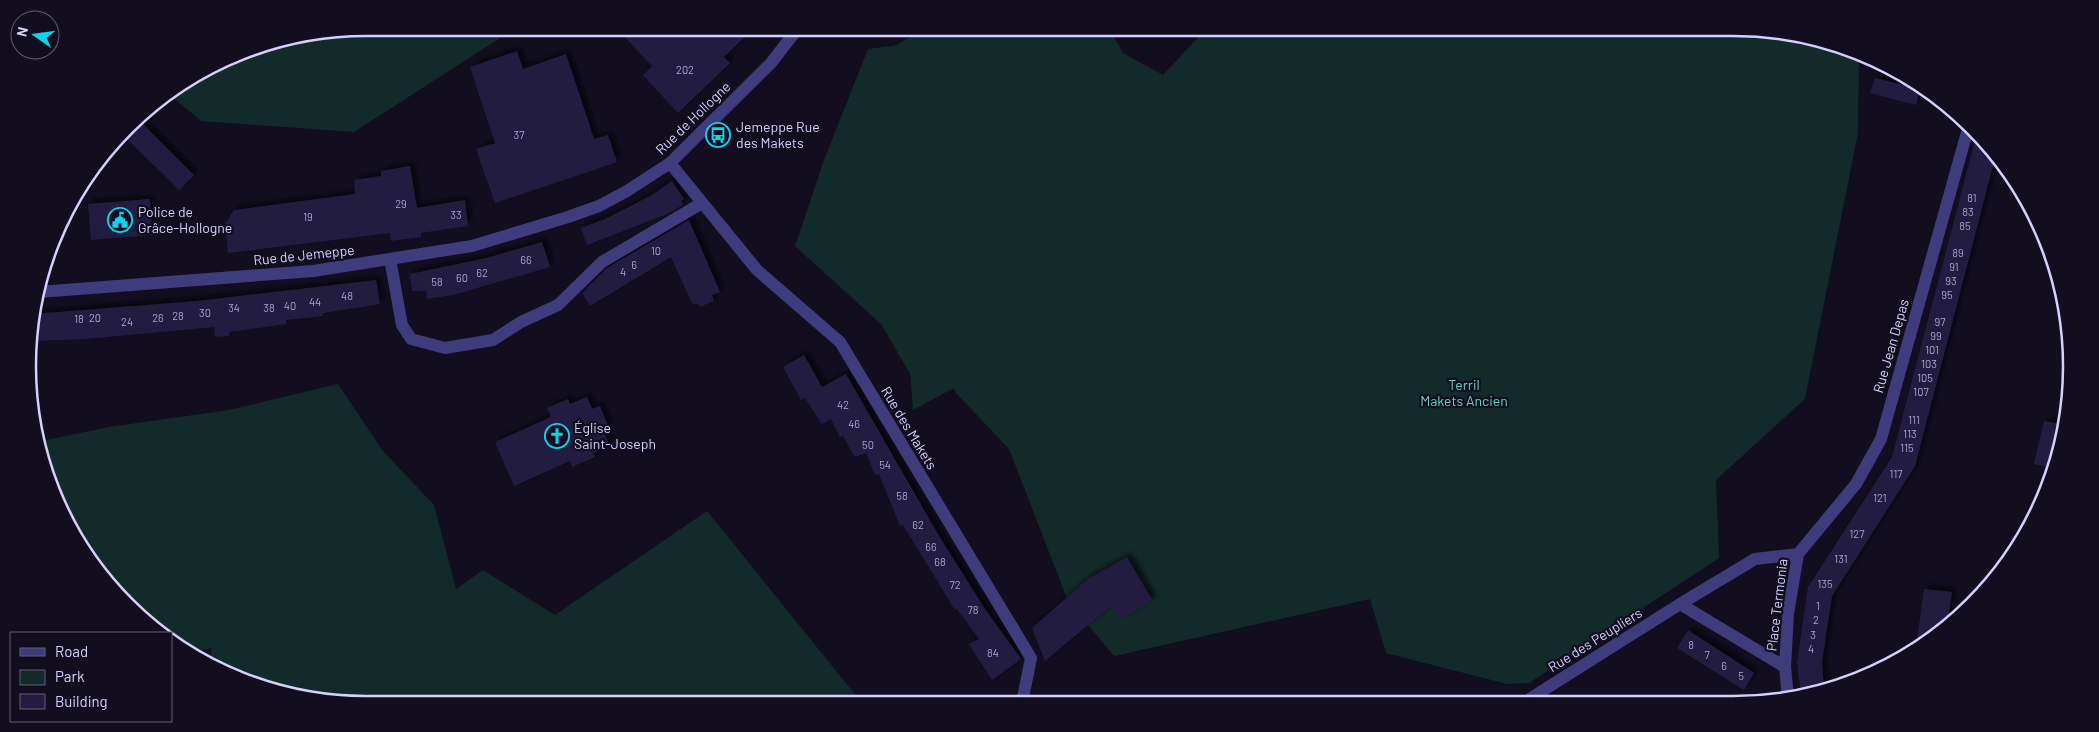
<svg xmlns="http://www.w3.org/2000/svg" width="2099" height="732" font-family="Barlow,sans-serif">
<style>
.green{fill:#122a29}
.building{fill:#231c40;filter:url(#shadow)}
.lines{fill:none;stroke-linecap:round;stroke-linejoin:round}
.minor{stroke:#3f3c7d;stroke-width:12}
.labels{text-anchor:middle;stroke-width:4.5;stroke-linejoin:round;paint-order:stroke}
.number-label{font-size:11px;fill:#a9a4cd}
.street-label{font-size:14px;fill:#d6d1fc;stroke:#120e20}
.poi-label{font-size:14px;fill:#d6d1fc;stroke:#120e20;text-anchor:start}
.park-label{font-size:14px;fill:#61d7bb;stroke:#120e20}
.rim{fill:none;stroke:#d6d1fc;stroke-width:2.5}
</style>
<defs>
<filter id="shadow"><feDropShadow dx="4.5" dy="-4.5" stdDeviation="2.5" flood-color="#0009"/></filter>
</defs>
<rect width="100%" height="100%" fill="#120e20"/>
<path class="green" d="M1733,28L1820,39L1859,54L1858,133L1805,399L1716,480L1719,558L1529,683L1507,684L1386,653L1370,599L1114,656L1068,601L1009,449L956,393L954,388L913,410L910,374L881,324L795,246L824,160L868,49L897,45L920,31L1110,30L1123,53L1163,75L1205,30Z
M508,33L354,132L201,121L170,95L237,53L300,34Z
M338,384L383,451L434,505L456,589L483,570L555,615L707,511L862,703L366,704L279,693L209,661L212,648C193,653 187,655 171,642V633H161L126,605L85,554L39,453L37,442L109,427L229,410Z"/>
<path class="building" d="M685,32H750L724,57L730,63L678,113L643,75L652,66L621,33Z
M517,51L523,69L566,54L594,139L608,135L617,162L495,203L476,149L495,143L470,67Z
M1875,78L1920,89L1916,105L1870,93Z
M137,118L194,175L179,190L122,134Z
M1977,133L1996,154L1915,466L1832,596L1822,662L1824,688L1801,695L1797,663L1808,587L1892,457Z
M410,166L417,208L465,200L468,226L421,233V237L391,241L390,233L228,253L225,224L234,210L355,194L354,180L381,176V171Z
M672,181L684,199L681,201L683,205L667,214L587,245L581,228L605,219L652,195Z
M150,199L152,235L91,240L88,204Z
M689,220L720,292L712,295L714,301L700,307L698,303L693,305L671,257L590,306L582,293L607,268Z
M542,242L550,267L453,295L427,299L426,291H412L410,274L486,258Z
M376,280L380,304L323,313V316L286,320V324L230,332L229,336L215,337L214,327L85,339L30,341L33,314L197,301Z
M804,355L822,387L846,374L939,536L985,609L1021,659L992,680L969,644L979,639L957,609L955,610L903,525L900,526L879,474L875,475L866,453L855,457L843,436L840,437L831,419L822,424L805,398L801,400L783,367Z
M587,397L592,409L600,406L609,428L603,430L610,446L593,453L595,457L572,467L570,461L514,486L495,442L551,417L547,408L568,399L570,404Z
M2044,421L2065,425L2060,453L2054,468L2034,464Z
M1127,557L1152,600L1121,620L1112,605L1045,661L1032,628L1088,579Z
M1924,589L1952,592L1947,626L1916,648Z
M1688,630L1754,673L1744,690L1677,648Z"/>
<g class="lines">
<path class="minor" d="M670,163L757,270L840,342L1031,658L1022,703
M390,259L402,325L411,339L445,348L493,340L521,322L558,305L602,262L702,203
M39,292L313,271L472,246L568,217L599,206L627,191L670,163L771,63L795,32
M1798,554L1856,484L1881,439L1969,125
M1680,604L1785,667
M1788,698L1785,667L1788,614L1798,554
M1537,702L1531,698L1680,604L1755,559L1798,554"/>
</g>
<defs>
<symbol id="bus-ring" viewBox="-11 -11 22 22"><circle r="9.5" fill="#120e20" stroke="#0ed3ea" stroke-width="1.5"/><path d="M-5-6H5V4H4V6H2V4H-2V6H-4V4H-5ZM-3.5-4V0h7V-4ZM-3.5 1.2v1.5H-2V1.2ZM2 1.2v1.5H3.5V1.2Z" fill="#0ed3ea"/></symbol>
<symbol id="civic-ring" viewBox="-11 -11 22 22"><circle r="9.5" fill="#120e20" stroke="#0ed3ea" stroke-width="1.5"/><path d="M-.6-6.5H3V-4.5H.6V-3L4-1V1h2V6H-6V1h2V-1L-.6-3ZM-1.2 2.5V6h2.4V2.5Z" fill="#0ed3ea"/></symbol>
<symbol id="church-ring" viewBox="-11 -11 22 22"><circle r="9.5" fill="#120e20" stroke="#0ed3ea" stroke-width="1.5"/><path d="M-1.2-6h2.4v3.5h3.3v2.4h-3.3V6h-2.4V-.1h-3.3v-2.4h3.3Z" fill="#0ed3ea"/></symbol>
</defs>
<g fill-rule="evenodd">
<use href="#bus-ring" x="704" y="121" width="28" height="28"/>
<use href="#civic-ring" x="106" y="206" width="28" height="28"/>
<use href="#church-ring" x="543" y="422" width="28" height="28"/>
</g>
<g class="labels">
<g class="number-label">
<text x="685" y="74">202</text>
<text x="519" y="139">37</text>
<text x="1972" y="202">81</text>
<text x="401" y="208">29</text>
<text x="1968" y="216">83</text>
<text x="456" y="219">33</text>
<text x="308" y="221">19</text>
<text x="1965" y="230">85</text>
<text x="656" y="255">10</text>
<text x="1958" y="257">89</text>
<text x="526" y="264">66</text>
<text x="634" y="269">6</text>
<text x="1954" y="271">91</text>
<text x="623" y="276">4</text>
<text x="482" y="277">62</text>
<text x="462" y="282">60</text>
<text x="1951" y="285">93</text>
<text x="437" y="286">58</text>
<text x="1947" y="299">95</text>
<text x="347" y="300">48</text>
<text x="315" y="306">44</text>
<text x="290" y="310">40</text>
<text x="234" y="312">34</text>
<text x="269" y="312">38</text>
<text x="205" y="317">30</text>
<text x="178" y="320">28</text>
<text x="95" y="322">20</text>
<text x="158" y="322">26</text>
<text x="79" y="323">18</text>
<text x="127" y="326">24</text>
<text x="1940" y="326">97</text>
<text x="1936" y="340">99</text>
<text x="1932" y="354">101</text>
<text x="1929" y="368">103</text>
<text x="1925" y="382">105</text>
<text x="1921" y="396">107</text>
<text x="843" y="409">42</text>
<text x="1914" y="424">111</text>
<text x="854" y="428">46</text>
<text x="1910" y="438">113</text>
<text x="868" y="449">50</text>
<text x="1907" y="452">115</text>
<text x="885" y="469">54</text>
<text x="1896" y="478">117</text>
<text x="902" y="500">58</text>
<text x="1880" y="502">121</text>
<text x="918" y="529">62</text>
<text x="1857" y="538">127</text>
<text x="931" y="551">66</text>
<text x="1841" y="563">131</text>
<text x="940" y="566">68</text>
<text x="1825" y="588">135</text>
<text x="955" y="589">72</text>
<text x="1818" y="610">1</text>
<text x="973" y="614">78</text>
<text x="1816" y="624">2</text>
<text x="1813" y="639">3</text>
<text x="1691" y="649">8</text>
<text x="1811" y="653">4</text>
<text x="993" y="657">84</text>
<text x="1707" y="659">7</text>
<text x="1724" y="670">6</text>
<text x="1741" y="680">5</text>
</g>
<g class="street-label">
<text transform="translate(693 118) rotate(-44)" y="5">Rue de Hollogne</text>
<text transform="translate(304 255) rotate(-6)" y="5">Rue de Jemeppe</text>
<text transform="translate(1891 346) rotate(-74)" y="5">Rue Jean Depas</text>
<text transform="translate(909 428) rotate(59)" y="5">Rue des Makets</text>
<text transform="translate(1777 605) rotate(-83)" y="5">Place Termonia</text>
<text transform="translate(1595 640) rotate(-32)" y="5">Rue des Peupliers</text>
</g>
<g class="poi-label">
<text x="736" y="132">Jemeppe Rue<tspan x="736" dy="16">des Makets</tspan></text>
<text x="138" y="217">Police de<tspan x="138" dy="16">Grâce-Hollogne</tspan></text>
<text x="574" y="433">Église<tspan x="574" dy="16">Saint-Joseph</tspan></text>
</g>
<g class="park-label">
<text x="1464" y="390">Terril<tspan x="1464" dy="16">Makets Ancien</tspan></text>
</g>
</g>
<path d="M0 0H2099V732H0ZM366 36H1733A330 330 0 0 1 2063 366V366A330 330 0 0 1 1733 696H366A330 330 0 0 1 36 366V366A330 330 0 0 1 366 36Z" fill="#120e20" fill-rule="evenodd"/>
<path class="rim" d="M366 36H1733A330 330 0 0 1 2063 366V366A330 330 0 0 1 1733 696H366A330 330 0 0 1 36 366V366A330 330 0 0 1 366 36Z"/>
<rect x="10" y="632" width="162" height="90" fill="#120e20" stroke="#605c78"/>
<rect x="20" y="648" width="25" height="8" fill="#3f3c7d" stroke="#605c78"/>
<text x="55" y="657" font-size="15" fill="#d6d1fc">Road</text>
<rect x="20" y="670" width="25" height="15" fill="#122a29" stroke="#605c78"/>
<text x="55" y="682" font-size="15" fill="#d6d1fc">Park</text>
<rect x="20" y="694" width="25" height="15" fill="#231c40" stroke="#605c78"/>
<text x="55" y="707" font-size="15" fill="#d6d1fc">Building</text>
<g transform="translate(35 35) rotate(284)"><circle r="24" fill="#120e20" stroke="#605c78"/>
<path d="M0-4L9 19L0 12L-9 19Z" fill="#0ed3ea"/>
<text y="-8" font-size="14" font-weight="bold" text-anchor="middle" fill="#d6d1fc">N</text>
</g>
</svg>
